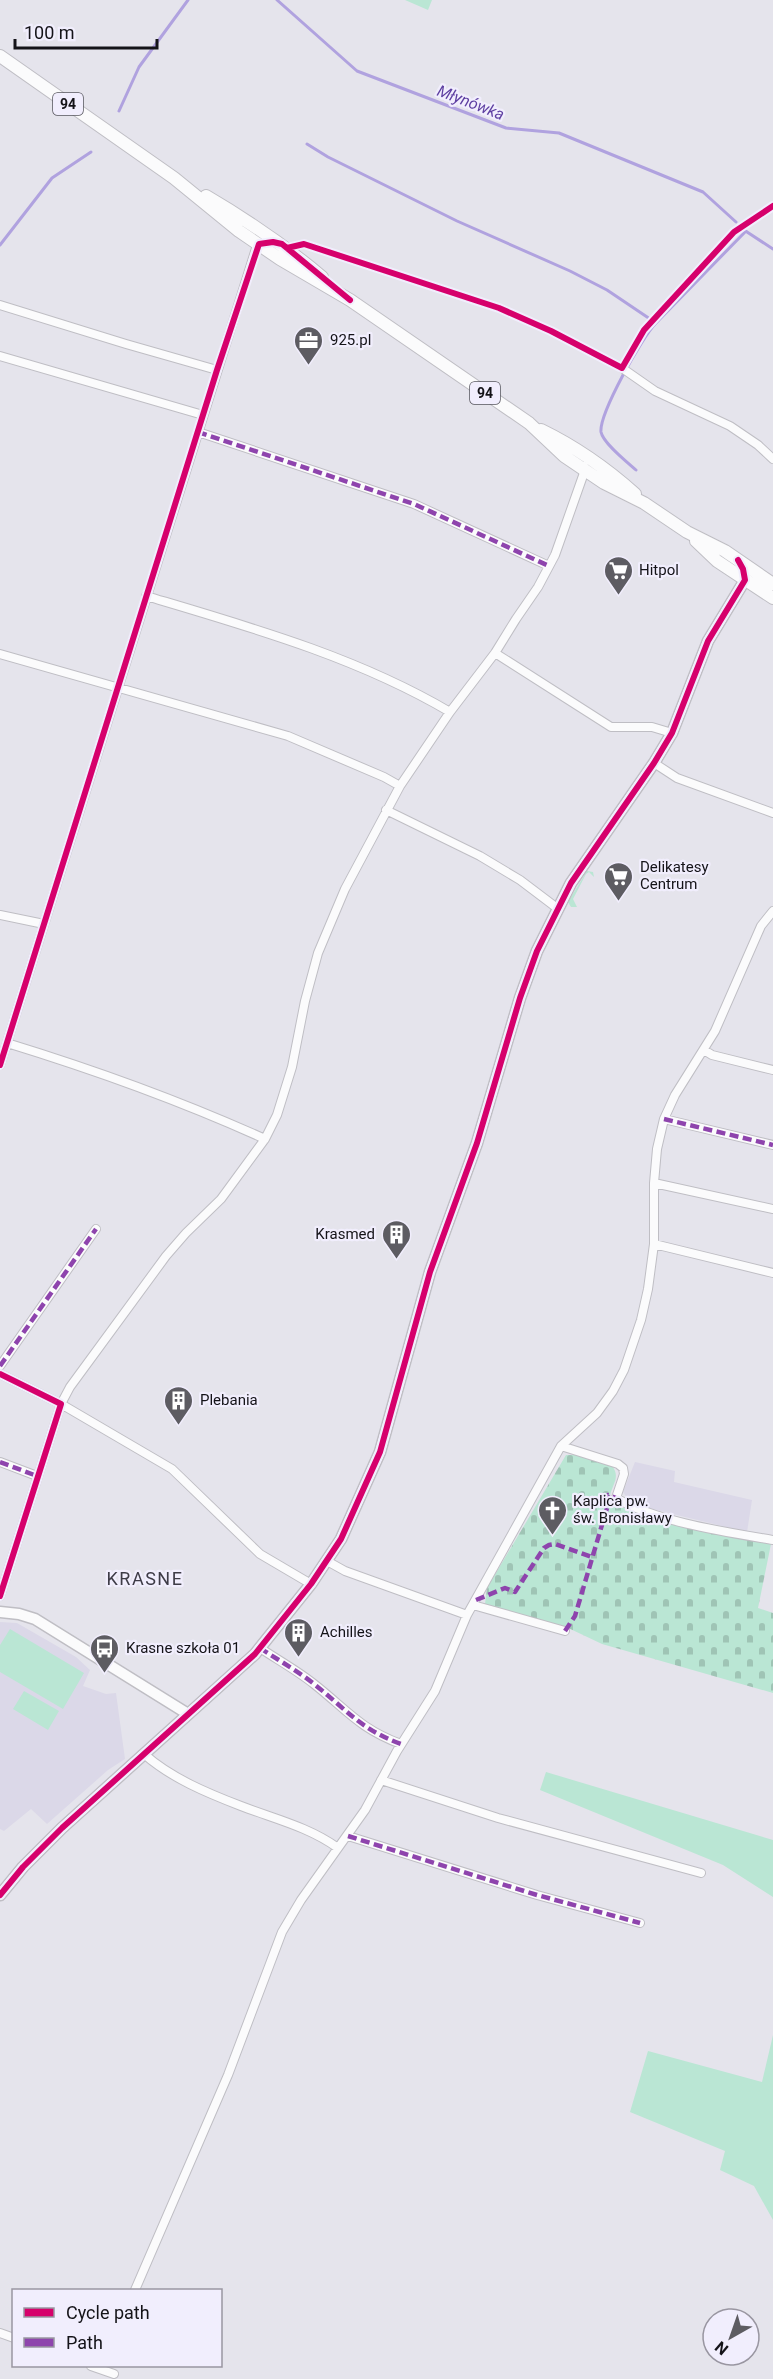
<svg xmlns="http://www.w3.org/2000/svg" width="773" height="2379" font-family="Roboto,sans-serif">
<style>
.built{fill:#dbd8e8}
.grass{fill:#bae6d4}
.forest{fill:url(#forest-firs)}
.cemetery{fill:url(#cemetery-stones)}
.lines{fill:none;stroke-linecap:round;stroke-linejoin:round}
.stream{stroke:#b0a2df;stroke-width:3}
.minor-casing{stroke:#bfbec4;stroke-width:10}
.tertiary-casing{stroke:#bfbec4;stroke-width:13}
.primary-casing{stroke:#bfbec4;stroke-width:14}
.minor{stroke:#fbfbfc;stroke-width:8}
.tertiary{stroke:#fbfbfc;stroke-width:10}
.primary{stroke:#fbfbfc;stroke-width:12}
.quiet{stroke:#8e44ad;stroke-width:4.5;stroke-dasharray:9 4.5;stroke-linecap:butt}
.cycleway-casing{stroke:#f1eefd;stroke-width:10}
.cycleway{stroke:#d6006c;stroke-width:6}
.labels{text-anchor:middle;stroke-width:4.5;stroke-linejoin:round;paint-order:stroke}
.shield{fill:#f1eefd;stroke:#56555d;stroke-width:1.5}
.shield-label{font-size:14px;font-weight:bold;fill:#141318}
.poi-label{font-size:15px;fill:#141318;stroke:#f1eefd;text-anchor:start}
.water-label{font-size:16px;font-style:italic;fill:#5e3fa1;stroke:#f1eefd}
.quarter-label{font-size:18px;letter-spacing:1.5px;fill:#3e3c47;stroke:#f1eefd}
</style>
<defs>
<pattern id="forest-firs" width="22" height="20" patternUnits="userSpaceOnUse" patternTransform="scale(1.5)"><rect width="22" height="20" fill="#bae6d4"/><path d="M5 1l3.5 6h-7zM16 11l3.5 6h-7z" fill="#9fc4b5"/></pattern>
<pattern id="cemetery-stones" width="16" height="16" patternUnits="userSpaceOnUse" patternTransform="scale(1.5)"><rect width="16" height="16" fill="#bae6d4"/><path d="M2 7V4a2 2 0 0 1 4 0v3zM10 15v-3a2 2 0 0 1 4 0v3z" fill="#9fc4b5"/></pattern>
</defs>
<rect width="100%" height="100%" fill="#e5e4ec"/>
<path class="built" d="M635,1462L675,1471L674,1482L752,1500L747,1532L648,1508L628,1499L623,1492Z
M0,1622L17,1623L76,1657L90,1670L83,1686L106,1694L116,1693L125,1759L108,1770L47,1824L31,1809L4,1831L0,1829Z"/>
<path class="grass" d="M587,871L593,872L594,877L589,872L586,874L573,899L577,907H571L568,902Z
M10,1629L84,1673L63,1709L0,1672V1645Z
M24,1691L59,1711L48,1730L13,1709Z
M546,1772L773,1840V1897L723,1865L540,1790Z
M773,2035V2220L754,2186L720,2170L725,2151L630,2112L648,2051L762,2082Z"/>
<path class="forest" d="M405,0H432L428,10Z"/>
<path class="cemetery" d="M566,1455H575L612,1466C623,1479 607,1489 610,1503L661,1520L771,1544L758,1608L773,1613V1693L602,1644L564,1626L558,1627L485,1604L487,1588Z"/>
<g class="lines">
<path class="stream" d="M277,0L357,71L506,128L559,133L703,192L736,222
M119,111L139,67L188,0
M307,144L328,157L457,221L570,271L607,290L656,323L746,231
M744,230L773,249
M0,245L52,178L91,152
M636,470C627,462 603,443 601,432C599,414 642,337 656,323"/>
<defs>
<path id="minor" d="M0,305L126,344L217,370
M0,356L203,415
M622,368L655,391L730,426L758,445L773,459
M198,432L414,504L549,566
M146,596C250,627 357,657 450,712
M495,653L611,727H652L672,733
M0,654L288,736L384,777L400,786
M654,763L677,778L773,813
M386,810L480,856L520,880L557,908
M0,915L44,924
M7,1043C95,1070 181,1101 265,1139
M704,1050L712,1055L773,1070
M0,1065L258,242
M664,1119L773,1145
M654,1183L773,1209
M654,1244L773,1273
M0,1366L96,1229
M0,1374L61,1404L172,1469L260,1554L311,1584
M561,1446L618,1464L623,1468L624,1474L616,1498C657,1522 726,1532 773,1540
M0,1462L37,1476
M327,1561L345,1571L467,1615
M0,1596L61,1404L70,1387L166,1256L186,1233L221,1199L265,1139L277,1115L292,1067L305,1001L318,953L345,889L400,786L450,712L495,653L516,619L538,587L555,555L585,470L584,466
M473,1605L565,1631
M260,1648C278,1660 298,1671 314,1684C347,1710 360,1729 401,1744
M144,1754C171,1778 207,1793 241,1806C275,1819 309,1827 338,1848
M381,1780L498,1818L701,1873
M348,1836L537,1895L640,1923
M135,2290L228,2075L282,1932L301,1900L365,1810L397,1751L435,1691L467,1615L561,1446L597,1413L613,1391L624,1370L641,1320L648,1289L654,1244V1183L657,1149L664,1119L675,1095L715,1031L761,926L773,911
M0,2333L14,2338
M91,2366L114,2374"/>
<path id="tertiary" d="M0,1612L19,1614L35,1619L188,1714
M0,1895L23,1867L62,1828L255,1654L311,1584L341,1539L380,1452L430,1272L477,1143L520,998L537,951L571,883L654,763L672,733L708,641L745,580L744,573"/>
<path id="primary" d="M0,56L174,178L239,231L280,259L350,300L529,423L564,456L604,483L644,503L687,532L725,551L773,584
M206,196C247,220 285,246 322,277
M541,430C576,447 606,468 635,494
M696,541L717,561L773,598"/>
</defs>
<use href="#minor" class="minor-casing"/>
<use href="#tertiary" class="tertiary-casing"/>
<use href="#primary" class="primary-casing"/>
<use href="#minor" class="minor"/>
<use href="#tertiary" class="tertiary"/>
<use href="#primary" class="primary"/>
<path class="quiet" d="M198,432L414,504L549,566
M664,1119L773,1145
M0,1366L96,1229
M0,1462L37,1476
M476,1600L505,1588L515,1592L544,1548L549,1545L555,1544L592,1557
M565,1631L575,1616L607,1508L608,1495L616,1498
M260,1648C278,1660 298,1671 314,1684C347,1710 360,1729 401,1744
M348,1836L537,1895L640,1923"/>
<defs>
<path id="cycleway" d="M287,248L304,244L499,308L551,331L622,368L644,330L734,232L773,206
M0,1065L217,370L259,244L273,242L282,244L350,300
M0,1374L61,1404L0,1596
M0,1895L23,1867L62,1828L255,1654L311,1584L341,1539L380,1452L430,1272L477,1143L520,998L537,951L571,883L654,763L672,733L708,641L745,580L743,569L738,560"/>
</defs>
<use href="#cycleway" class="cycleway-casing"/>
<use href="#cycleway" class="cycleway"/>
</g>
<defs>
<symbol id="office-pin" viewBox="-11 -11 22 30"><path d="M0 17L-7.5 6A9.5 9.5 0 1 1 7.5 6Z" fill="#5d5c62" stroke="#f1eefd"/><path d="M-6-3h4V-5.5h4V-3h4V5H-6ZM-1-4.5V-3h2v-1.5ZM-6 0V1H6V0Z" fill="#fff"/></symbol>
<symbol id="supermarket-pin" viewBox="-11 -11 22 30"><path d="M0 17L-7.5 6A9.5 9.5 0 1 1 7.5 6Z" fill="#5d5c62" stroke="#f1eefd"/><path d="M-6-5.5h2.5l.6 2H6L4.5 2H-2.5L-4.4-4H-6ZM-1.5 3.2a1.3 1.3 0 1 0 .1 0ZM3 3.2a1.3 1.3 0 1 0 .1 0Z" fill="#fff"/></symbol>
<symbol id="building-pin" viewBox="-11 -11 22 30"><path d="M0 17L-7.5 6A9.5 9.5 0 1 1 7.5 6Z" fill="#5d5c62" stroke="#f1eefd"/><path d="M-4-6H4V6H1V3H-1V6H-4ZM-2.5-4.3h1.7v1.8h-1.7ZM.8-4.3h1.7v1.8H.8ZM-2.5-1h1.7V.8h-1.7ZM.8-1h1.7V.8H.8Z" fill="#fff"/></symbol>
<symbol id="church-pin" viewBox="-11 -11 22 30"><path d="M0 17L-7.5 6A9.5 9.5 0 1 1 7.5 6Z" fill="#5d5c62" stroke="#f1eefd"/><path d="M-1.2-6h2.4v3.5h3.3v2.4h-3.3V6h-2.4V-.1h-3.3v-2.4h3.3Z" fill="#fff"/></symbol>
<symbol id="bus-pin" viewBox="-11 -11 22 30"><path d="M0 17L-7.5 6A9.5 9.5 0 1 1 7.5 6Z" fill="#5d5c62" stroke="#f1eefd"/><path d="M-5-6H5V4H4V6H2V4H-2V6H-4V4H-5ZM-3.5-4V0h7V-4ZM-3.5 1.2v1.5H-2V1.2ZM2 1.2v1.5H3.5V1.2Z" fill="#fff"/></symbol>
</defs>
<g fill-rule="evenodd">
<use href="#office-pin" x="292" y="324" width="33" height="45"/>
<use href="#supermarket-pin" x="602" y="554" width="33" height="45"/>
<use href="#supermarket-pin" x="602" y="860" width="33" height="45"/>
<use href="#building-pin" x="380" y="1218" width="33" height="45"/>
<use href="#building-pin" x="162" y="1384" width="33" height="45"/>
<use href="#church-pin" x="536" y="1494" width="33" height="45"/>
<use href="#building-pin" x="282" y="1616" width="33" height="45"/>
<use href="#bus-pin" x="88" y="1632" width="33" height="45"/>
</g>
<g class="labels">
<g class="shield">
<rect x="53" y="93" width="30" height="22" rx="4.5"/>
<rect x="470" y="382" width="30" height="22" rx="4.5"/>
</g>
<g class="shield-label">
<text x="68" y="109">94</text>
<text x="485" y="398">94</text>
</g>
<g class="poi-label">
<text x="330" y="345">925.pl</text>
<text x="639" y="575">Hitpol</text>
<text x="640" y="872">Delikatesy<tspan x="640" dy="17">Centrum</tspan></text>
<text x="375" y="1239" text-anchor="end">Krasmed</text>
<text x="200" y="1405">Plebania</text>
<text x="573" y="1506">Kaplica pw.<tspan x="573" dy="17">św. Bronisławy</tspan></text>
<text x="320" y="1637">Achilles</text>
<text x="126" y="1653">Krasne szkoła 01</text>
</g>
<g class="water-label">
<text transform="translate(471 102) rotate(21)" y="6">Młynówka</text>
</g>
<g class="quarter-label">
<text x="145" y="1585">KRASNE</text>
</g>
</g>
<rect x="12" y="2289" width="210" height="78" fill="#f1eefd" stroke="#9996a1" stroke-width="1.5"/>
<rect x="24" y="2308" width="30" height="9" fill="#d6006c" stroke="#9996a1" stroke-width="1.5"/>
<text x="66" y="2319" font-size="18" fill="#141318">Cycle path</text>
<rect x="24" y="2338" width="30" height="9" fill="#8e44ad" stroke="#9996a1" stroke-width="1.5"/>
<text x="66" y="2349" font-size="18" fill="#141318">Path</text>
<g transform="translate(731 2337) rotate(220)"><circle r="28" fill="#f1eefd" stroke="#9996a1" stroke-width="1.5"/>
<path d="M0-4.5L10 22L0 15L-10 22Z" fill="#5d5c62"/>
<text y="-9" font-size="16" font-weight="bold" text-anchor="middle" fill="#141318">N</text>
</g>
<path d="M15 39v9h142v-9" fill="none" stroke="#141318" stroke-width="3"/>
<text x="24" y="39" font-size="18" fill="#141318" stroke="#f1eefd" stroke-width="4.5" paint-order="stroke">100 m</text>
</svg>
